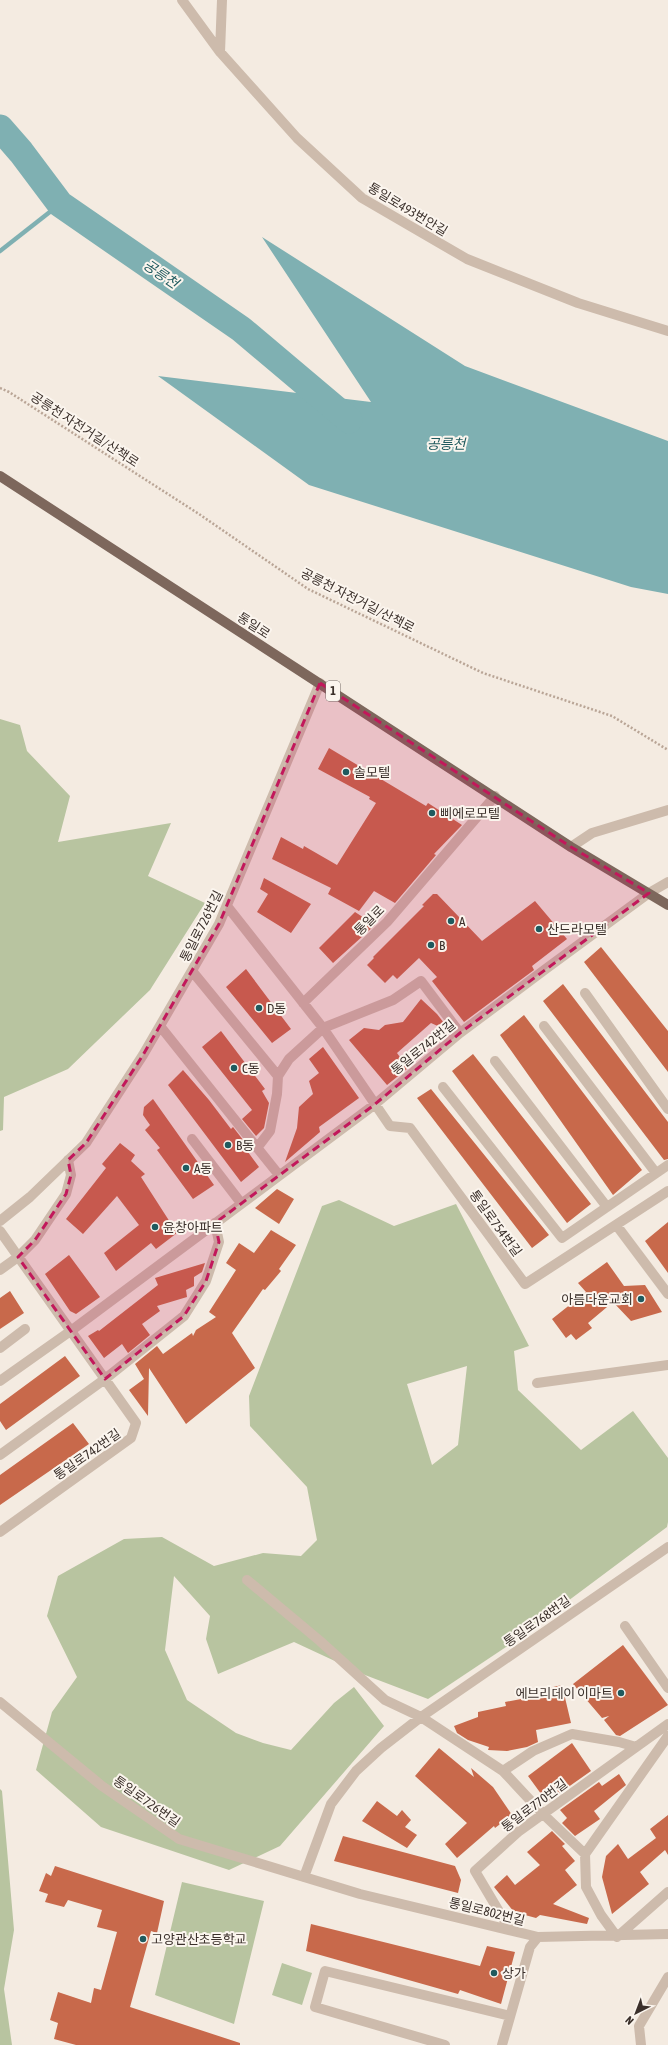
<svg xmlns="http://www.w3.org/2000/svg" width="668" height="2045" font-family="'Asap Condensed','Noto Sans KR',sans-serif">
<style>
.green{fill:#b8c4a0;fill-rule:evenodd}
.water{fill:#7fb0b2}
.lines{fill:none;stroke-linecap:round;stroke-linejoin:round}
.stream{stroke:#7fb0b2;stroke-width:4.5}
.river{stroke:#7fb0b2;stroke-width:27}
.building{fill:#c8694b}
.path{stroke:#b9a596;stroke-width:2.5;stroke-dasharray:2 2;stroke-linecap:butt}
.minor{stroke:#cdbbac;stroke-width:10}
.major{stroke:#7d675c;stroke-width:10}
.marked{fill:#c2185b;fill-opacity:0.2;stroke:#c2185b;stroke-width:3;stroke-dasharray:8 5;stroke-linejoin:round}
.poi-dot{fill:#1f5a5e;stroke:#fbf5ee;stroke-width:1.5}
.labels{text-anchor:middle;stroke-width:4;stroke-linejoin:round;paint-order:stroke}
.shield{fill:#fbf5ee;stroke:#756b66;stroke-width:1}
.shield-label{font-size:12px;font-weight:bold;fill:#3b302b}
.street-label{font-size:13px;fill:#3b302b;stroke:#fbf5ee}
.poi-label{font-size:13px;fill:#3b302b;stroke:#fbf5ee;text-anchor:start}
.water-label{font-size:14px;font-style:italic;fill:#1f5a5e;stroke:#fbf5ee}
</style>
<rect width="100%" height="100%" fill="#f4ebe1"/>
<path class="green" d="M0,719L20,725L27,751L70,796L58,842L171,823L148,876L205,903L150,990L68,1069L4,1097L3,1130L0,1131Z
M339,1200L394,1226L456,1204L529,1346L514,1351L518,1390L581,1450L633,1411L668,1458V1522L667,1527L509,1645L428,1699L365,1675L294,1642L218,1674L206,1639L210,1616L174,1576L165,1650L187,1700L236,1733L263,1743L291,1750L334,1703L354,1687L384,1726L280,1846L229,1870L101,1827L36,1770L52,1712L77,1677L47,1616L58,1576L124,1539L162,1537L214,1566L263,1553L301,1556L317,1540L307,1487L250,1426L249,1396L322,1206ZM467,1366L458,1445L432,1465L407,1384Z
M0,1789L2,1791L14,1930L4,1989L12,2045H0Z
M182,1882L264,1901L234,2024L155,1995Z
M282,1963L312,1973L302,2005L272,1995Z"/>
<path class="water" d="M262,237L465,366L668,441V594L631,587L309,485L158,376L371,402Z"/>
<g class="lines">
<path class="stream" d="M0,251L60,204"/>
<path class="river" d="M0,128L21,152L60,204L241,329L349,420"/>
</g>
<path class="building" d="M329,748L426,806L428,803L462,825L434,854L436,855L395,903L374,891L359,911L328,894L331,888L272,859L281,837L303,849L304,846L337,865L376,803L369,799L370,797L318,769Z
M264,878L311,904L291,933L257,912L268,894L260,889Z
M433,894H437L482,941L535,901L567,939L532,966L534,970L464,1022L432,981L437,977L419,958L397,979L393,975L385,983L367,965L374,958L373,957L424,906L422,905Z
M355,912L375,925L333,963L319,948Z
M601,947L668,1031V1072L584,962Z
M246,969L291,1029L272,1043L226,987Z
M563,984L668,1122V1159L664,1160L543,1001Z
M421,999L437,1014L451,1032L431,1023L397,1053L408,1068L387,1085L349,1040L364,1028L379,1030L385,1025L403,1022Z
M524,1015L642,1170L613,1195L500,1035Z
M221,1031L265,1089L262,1091L269,1103L264,1128L256,1136L242,1119L252,1110L202,1047Z
M323,1047L359,1098L319,1127L320,1132L285,1162L297,1128L299,1107L313,1094L309,1081L319,1073L309,1059Z
M473,1054L591,1204L567,1223L452,1071Z
M183,1070L209,1100L231,1129L233,1127L247,1145L245,1148L259,1167L241,1182L168,1085Z
M431,1089L549,1235L532,1248L417,1098Z
M153,1099L214,1185L193,1199L157,1150L160,1148L145,1130L150,1125L143,1115L144,1107Z
M120,1143L135,1155L131,1161L145,1174L141,1177L177,1233L156,1249L151,1243L116,1271L104,1253L139,1225L117,1196L83,1234L66,1219L106,1168L102,1164Z
M277,1189L294,1199L279,1224L255,1208Z
M668,1222V1273L645,1241Z
M271,1230L296,1245L279,1269L281,1271L265,1290L263,1289L232,1333L255,1368L186,1424L149,1368L148,1416L129,1390L144,1379L135,1364L157,1346L163,1354L192,1333L193,1336L196,1330L216,1317L209,1312L236,1270L226,1263L239,1243L254,1253Z
M69,1255L100,1297L76,1314L70,1311L45,1274Z
M607,1262L624,1286L645,1285L662,1312L631,1321L613,1302L588,1323L592,1328L576,1340L571,1334L566,1338L552,1319L586,1292L578,1283Z
M205,1263L202,1272L194,1277V1286L186,1290L187,1297L157,1306L160,1311L142,1324L150,1335L128,1353L122,1344L104,1358L88,1336L98,1330L99,1331L158,1285L155,1278Z
M10,1291L24,1313L0,1329V1298Z
M65,1356L80,1376L6,1430L0,1421V1404Z
M73,1423L89,1444L0,1505V1475Z
M623,1645L668,1705L620,1736L616,1735L604,1720L609,1716L602,1718L573,1684Z
M562,1685L571,1723L536,1730L538,1742L527,1747L507,1751L488,1750L489,1747L468,1740L457,1733L454,1726L478,1717V1712L506,1706L505,1702L537,1696L536,1691Z
M572,1743L591,1771L547,1802L528,1776Z
M439,1748L474,1777L471,1768L493,1787L512,1815L495,1828L494,1826L457,1858L445,1844L467,1823L415,1776Z
M619,1774L626,1785L594,1811L600,1819L575,1836L562,1823L567,1818L560,1810L599,1782L602,1786Z
M377,1801L397,1816L402,1810L411,1820L405,1827L417,1835L407,1848L362,1821Z
M668,1815V1855L665,1850L640,1872L649,1884L612,1914L602,1877L606,1856L618,1844L628,1859L656,1838L650,1829Z
M552,1831L565,1844L562,1846L575,1861L565,1870L577,1885L553,1904L589,1918L587,1924L540,1915L536,1918L514,1912L494,1887L507,1875L515,1885L540,1865L527,1852Z
M343,1836L455,1866L461,1880L458,1893L334,1861Z
M55,1866L164,1901L157,1933L151,1931L130,2007L240,2043V2045H76L54,2039L58,2023L50,2020L58,1992L91,2003L94,1988L101,1990L117,1932L97,1927L102,1910L68,1900L64,1907L45,1902L48,1894L39,1891L46,1873L51,1876Z
M311,1924L480,1966L487,1946L515,1952L501,2004L460,1990L458,1994L306,1951Z"/>
<g class="lines">
<path class="path" d="M0,388L9,392L199,514L308,589L483,673L612,716L668,750"/>
<path class="minor" d="M182,0L220,52L297,138L362,198L467,259L578,303L668,331
M220,52L222,0
M571,847L592,833L668,810
M227,906L323,1028L390,1126L410,1128L525,1284L668,1191
M192,971L278,1076
M585,993L668,1109
M303,1003L387,922L495,796
M160,1026L279,1175
M544,1026L656,1173
M495,1061L607,1207
M443,1087L562,1238L668,1165
M192,1139L241,1203
M257,1148L270,1131L277,1094L278,1076L289,1059L323,1028L393,1000L421,981L460,1033
M0,1221L30,1197L86,1143L143,1055L219,924L320,683
M617,1226L668,1294
M0,1231L136,1423L131,1438L0,1532
M0,1270L18,1257L35,1240L66,1194L71,1175L68,1160
M0,1348L25,1329
M0,1381L72,1330L374,1105L460,1033L547,968L649,893L668,882
M537,1383L668,1365
M0,1455L105,1379L184,1316L206,1281L219,1242L215,1223
M247,1580L320,1641L385,1700L421,1717L503,1771L543,1814L585,1854
M625,1626L668,1688
M0,1702L102,1786L179,1839L360,1894L538,1937L668,1934
M668,1736L585,1854L586,1887L601,1915L617,1937L668,1892
M503,1771L533,1751L572,1734L619,1742L636,1747
M304,1877L331,1804L356,1771L381,1748L421,1717L668,1547
M510,1930L475,1871L518,1832L668,1724
M445,2045L315,2007L325,1971L510,2016
M502,2045L530,1947L538,1937
M641,2045L639,2026L668,1977"/>
<path class="major" d="M0,476L571,847L668,905"/>
</g>
<path class="marked" d="M320,683L571,847L649,893L460,1033L374,1105L215,1223L219,1242L206,1281L184,1316L105,1379L18,1257L35,1240L66,1194L71,1175L68,1160L86,1143L143,1055L219,924Z"/>
<g class="poi-dot">
<circle cx="346" cy="772" r="4"/>
<circle cx="432" cy="813" r="4"/>
<circle cx="451" cy="921" r="4"/>
<circle cx="539" cy="929" r="4"/>
<circle cx="431" cy="945" r="4"/>
<circle cx="259" cy="1008" r="4"/>
<circle cx="234" cy="1068" r="4"/>
<circle cx="228" cy="1145" r="4"/>
<circle cx="186" cy="1168" r="4"/>
<circle cx="155" cy="1227" r="4"/>
<circle cx="641" cy="1299" r="4"/>
<circle cx="621" cy="1693" r="4"/>
<circle cx="143" cy="1939" r="4"/>
<circle cx="494" cy="1973" r="4"/>
</g>
<g class="labels">
<rect class="shield" x="326" y="681" width="14" height="20" rx="3"/>
<g class="shield-label">
<text x="333" y="695">1</text>
</g>
<g class="street-label">
<text transform="translate(408 209) rotate(31)" y="5">통일로493번안길</text>
<text transform="translate(85 429) rotate(33)" y="5">공릉천 자전거길/산책로</text>
<text transform="translate(358 600) rotate(27)" y="5">공릉천 자전거길/산책로</text>
<text transform="translate(254 625) rotate(33)" y="5">통일로</text>
<text transform="translate(369 920) rotate(-45)" y="5">통일로</text>
<text transform="translate(201 926) rotate(-63)" y="5">통일로726번길</text>
<text transform="translate(423 1047) rotate(-39)" y="5">통일로742번길</text>
<text transform="translate(496 1223) rotate(54)" y="5">통일로754번길</text>
<text transform="translate(87 1454) rotate(-35)" y="5">통일로742번길</text>
<text transform="translate(537 1621) rotate(-35)" y="5">통일로768번길</text>
<text transform="translate(147 1801) rotate(35)" y="5">통일로726번길</text>
<text transform="translate(534 1805) rotate(-37)" y="5">통일로770번길</text>
<text transform="translate(487 1911) rotate(14)" y="5">통일로802번길</text>
</g>
<g class="poi-label">
<text x="354" y="777">솔모텔</text>
<text x="440" y="818">삐에로모텔</text>
<text x="459" y="926">A</text>
<text x="547" y="934">산드라모텔</text>
<text x="439" y="950">B</text>
<text x="267" y="1013">D동</text>
<text x="242" y="1073">C동</text>
<text x="236" y="1150">B동</text>
<text x="194" y="1173">A동</text>
<text x="163" y="1232">윤창아파트</text>
<text x="633" y="1304" text-anchor="end">아름다운교회</text>
<text x="613" y="1698" text-anchor="end">에브리데이 이마트</text>
<text x="151" y="1944">고양관산초등학교</text>
<text x="502" y="1978">상가</text>
</g>
<g class="water-label">
<text transform="translate(161 274) rotate(34)" y="5">공릉천</text>
<text x="446" y="449">공릉천</text>
</g>
</g>
<g transform="translate(636 2013) rotate(222)" stroke="#fbf5ee" stroke-width="3" paint-order="stroke">
<path d="M0-3L7 15L0 10L-7 15Z" fill="#3b302b"/>
<text y="-6" font-size="11" font-weight="bold" text-anchor="middle" fill="#3b302b">N</text>
</g>
</svg>
